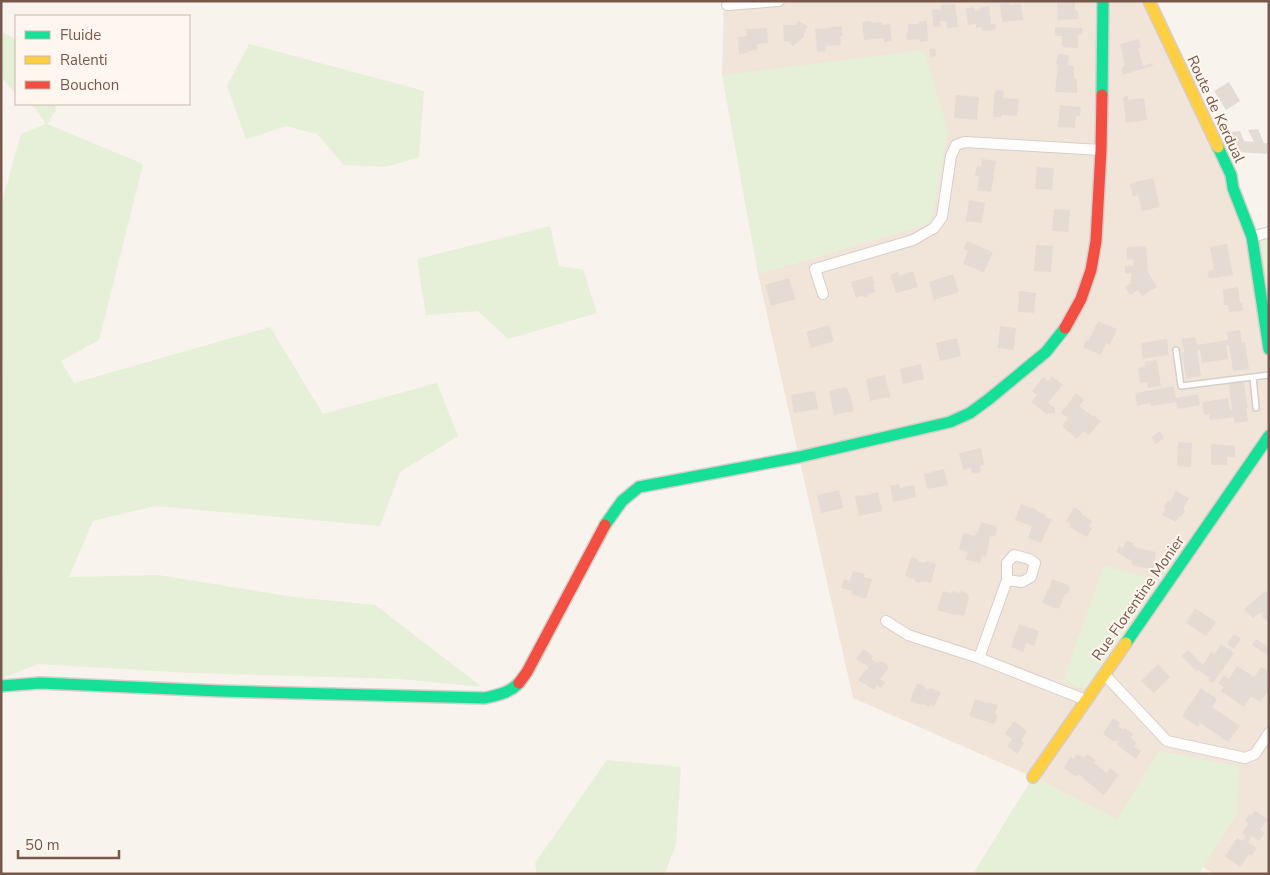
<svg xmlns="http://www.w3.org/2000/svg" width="1270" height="875" font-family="'Nunito Sans',sans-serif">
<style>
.residential{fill:#f1e5da}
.green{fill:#e6efd8}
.building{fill:#e4dbd4}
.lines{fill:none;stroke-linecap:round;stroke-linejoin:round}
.lane-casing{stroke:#d6ceca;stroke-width:8}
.street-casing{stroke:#d6ceca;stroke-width:12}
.fast-casing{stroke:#d7cec9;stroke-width:14}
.slow-casing{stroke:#d7cec9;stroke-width:14}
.jam-casing{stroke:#d7cec9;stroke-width:14}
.lane{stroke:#fefdfc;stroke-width:5}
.street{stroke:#fefdfc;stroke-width:10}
.fast{stroke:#16e098;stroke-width:11}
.slow{stroke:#ffcf43;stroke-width:11}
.jam{stroke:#f24e42;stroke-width:11}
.labels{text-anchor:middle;stroke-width:4;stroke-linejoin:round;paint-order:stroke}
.street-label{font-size:15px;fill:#77584b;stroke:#fff7ef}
</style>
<rect width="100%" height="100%" fill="#f8f3ed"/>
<path class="residential" d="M724,1H1148L1252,236L1269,232V874H1214L1203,867L1237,813L1160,751L1117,820L1033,777L853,698L758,274L931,223L722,75Z"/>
<path class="green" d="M1,32L16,39V94L1,77Z
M249,44L424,91L419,157L386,167L344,165L317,134L286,126L246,139L227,86Z
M924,50L948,131L931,223L758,274L722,75Z
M29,104H55L56,110L47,124L143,164L99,340L61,361L74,383L270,327L323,414L437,383L458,436L400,472L380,526L155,506L93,521L69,577L158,575L293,597L375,605L482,687L400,679L192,673L38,664L1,679L3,493L1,201L3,198L21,134L46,124L35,108Z
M550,226L559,266L583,270L597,313L508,339L478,311L426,315L417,259Z
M1269,238V287H1268L1261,240Z
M1104,566L1158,580L1089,686L1078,688L1063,681Z
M1160,751L1239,766L1237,813L1199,874H973L1033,777L1117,819Z
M607,760L681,767L676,844L665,874H537L535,863Z"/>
<path class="building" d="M1057,1H1075V11H1078V19L1058,20Z
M1009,3V5L1021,4L1023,20L1002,22L1000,4Z
M955,4L958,27L947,28L946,21H940L941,26L933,27L932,9L941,10V5Z
M989,6L991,24H995L996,28L994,30L983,31L981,27L976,28V24L968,25L966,8L974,7L975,11L980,10V7Z
M798,21L808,26L804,34V37L793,46L788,41H784L783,25H796Z
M870,21L872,23L882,22L883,25L890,24L892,41L884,42V38L864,40L862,22Z
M927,21L928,41L920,42L919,39L907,40L906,34L908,32V24H919V22Z
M842,26V36H840L841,45L825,46L826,51L817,52L815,29L830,28V27Z
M1055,27L1082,28V35H1078V48L1062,47V36H1057L1055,34Z
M767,28L768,43L757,44V50L748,51V53L739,54L738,37L747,36L746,29Z
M1139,39L1141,48H1138L1143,66L1152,63L1153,66L1122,75V67L1125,66L1120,44Z
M935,48L936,56L930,57L929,49Z
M1058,54L1069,55L1068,65L1074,66V78L1077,79V93L1055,92L1058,65L1056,64Z
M1229,82L1240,101L1226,110L1214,91Z
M997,90H1002L1004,92L1003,98L1019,99L1017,116L1001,115V118L993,117L994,97L995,92Z
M956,95L979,97L977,120L954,118Z
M1128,96V100L1144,98L1147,120L1126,123L1123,97Z
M1060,105L1081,107L1080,116H1076L1075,128L1058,127Z
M1258,129L1264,143H1269V154L1236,152L1231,142H1234L1230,132L1240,131L1244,141L1254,142L1248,130Z
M982,159L996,161L991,192L977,190L979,176H975L977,166L981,167Z
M1037,167L1054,168L1052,190L1035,189Z
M1153,178L1160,207L1142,211L1138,195L1133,196L1130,184L1136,183L1135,182Z
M969,200L985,203L982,223L966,221Z
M1054,209L1070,210L1068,232L1052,231Z
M967,241L993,252L984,272L963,264L968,251L963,249Z
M1227,244L1233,275L1209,279L1207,271L1214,270L1210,247Z
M1036,245L1053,246L1051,272L1034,271Z
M1146,246L1148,272L1157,287L1142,296L1138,290L1130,295L1125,287L1131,283V273L1125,274V266H1134L1133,259L1127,260V247Z
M913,271L918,287L896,293L890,275L898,272L899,276Z
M953,274L959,292L934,300L929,282Z
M872,276L875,284L873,285L875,292L868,294L867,298L861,296L856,298L851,282Z
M789,278L795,299L771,306L765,285Z
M1238,287L1240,303H1242L1243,311L1229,312L1228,305H1224L1223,290Z
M1019,291L1036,293L1034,313L1018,312Z
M1098,321L1117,329L1110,345L1106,343L1101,355L1083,347L1086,340L1088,341Z
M829,325L834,341L811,348L806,332Z
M1000,326L1016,328L1014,350L998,348Z
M1240,330L1242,343H1245L1249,369L1233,371L1229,345L1226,346L1228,359L1202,363L1200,350H1197L1201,376L1186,379L1182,353L1184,352L1182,339L1195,337L1197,345L1228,340L1227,332Z
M957,338L961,356L940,361L936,343Z
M1167,339L1169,355L1143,359L1141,343Z
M1157,360L1161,386L1148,388L1147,382L1140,383L1138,368L1145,367L1144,362Z
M921,364L924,379L903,384L900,369Z
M885,375L890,397L870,401L866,379Z
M1052,376L1063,385L1048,403L1055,408V413L1046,414L1031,402L1037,395L1032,391L1043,377L1048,381Z
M1244,382L1248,408H1246L1248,421L1235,423L1233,417L1210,420L1209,414L1204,415L1202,402L1228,398L1230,410H1232L1229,384Z
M1174,386L1176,398L1198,394L1200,405L1177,409L1176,402L1151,406L1150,403L1137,406L1135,393Z
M847,387L849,394H850L854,411L834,415L829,391Z
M815,391L818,409L794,413L791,395Z
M1076,393L1084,400L1079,406L1092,416L1093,415L1101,421L1089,435L1083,431L1077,439L1062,426L1068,418L1061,413Z
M1160,431L1164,438L1156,444L1151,437Z
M1178,442L1192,443L1191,467L1177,466Z
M1211,444L1235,446V457H1227V465H1211Z
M981,448L984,465L980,466L981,472L972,474L971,468L963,470L959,453Z
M944,469L948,485L927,489L924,474Z
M899,484L900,488L914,485L916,497L893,502L890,486Z
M839,490L843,508L821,513L817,495Z
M1176,491L1189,498L1183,509L1185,510L1181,517L1179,516L1176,522L1162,515L1166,508L1164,507L1168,500L1170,502Z
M878,492L882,511L859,516L855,496L861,495L862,496Z
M1021,504L1037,510L1038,512L1046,515L1045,517L1052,519L1041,543L1028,538L1032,526L1015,520Z
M1074,507L1082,512L1081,514L1092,521L1089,526L1092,528L1087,537L1069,527L1071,524L1066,521Z
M981,522L995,526L997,529L996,535L992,537L990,536L989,539H990L986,557L982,556L980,563L966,560L968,552L959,549L963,533L975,536L976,532H978Z
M1127,540L1134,544L1133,546L1141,549L1156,552L1154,569L1135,566L1131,564L1132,561L1116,552L1119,546L1123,548Z
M911,557L918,559L919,562L924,563L927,561L936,564L931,583L922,581L919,583L915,581L914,579L905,576Z
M853,571L865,574L864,577L872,579L866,599L851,594L852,591L841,588L844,579L850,581Z
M1052,579L1068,585L1070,588L1068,593L1065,594L1059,609L1042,603L1048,588L1049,589Z
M943,591L952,593V591L959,593L960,591L967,593L969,597L964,616L955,614V615L937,610Z
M1265,591L1269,594V620L1267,621L1262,616L1263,613H1260L1253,618L1244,609Z
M1195,608L1216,622L1206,636L1186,623Z
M1019,624L1039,631L1034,646L1026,643L1023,652L1011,647Z
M1234,634L1241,639L1234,649L1227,644Z
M1256,639L1269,647V656L1252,645Z
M1221,644L1234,653L1213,683L1208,680L1210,678L1198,670L1197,672L1181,656L1188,650L1203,665L1211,652L1215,654Z
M863,649L873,656L871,659L877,663L881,661L887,664L888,667L889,668L880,679L885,682L881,688L877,685L874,690L858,680L865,670L866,671L869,667L856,659Z
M1158,664L1170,677L1154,693L1141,681Z
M1237,666L1254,677L1261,667L1269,672L1267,678L1269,679V684L1267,687L1269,690L1260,702L1251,696L1244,707L1221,691L1224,687L1218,684L1224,675L1229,679Z
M917,683L924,686L925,688L929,690L930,688L941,692L934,707L930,705V707L922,704V705L910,701Z
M1201,688L1217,699L1212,707L1240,726L1228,742L1200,723L1198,727L1182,716Z
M975,699L988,703V702L998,705L995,714L998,715L995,723L993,724L969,716Z
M1113,718L1120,723L1118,726L1124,730L1125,728L1133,734L1131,738L1137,743L1134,747L1141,751L1136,759L1119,747H1120L1117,744L1118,742L1116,740L1115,742L1103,734Z
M1014,721L1027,731L1021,740L1024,743L1017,754L1007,746L1012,739L1005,734Z
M1077,754L1084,758L1087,754L1096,760L1094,763L1107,773L1110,768L1119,775L1104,795L1096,790L1097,789L1083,779L1084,778L1078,774L1076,777L1064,768L1070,757L1073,759Z
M1255,811L1268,819L1260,830L1265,833L1259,841L1252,836L1248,842L1257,848L1252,856L1249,854L1240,867L1225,856L1237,838L1243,841L1246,836L1242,833L1249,823L1245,821L1249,814L1251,816Z"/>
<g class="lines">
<defs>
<path id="lane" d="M1176,350L1181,386L1269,375
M1253,377L1256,408"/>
<path id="street" d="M727,5L779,1
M1252,237L1269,232
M823,294L815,269L913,240L934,228L942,217L951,156L956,145L965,142L1101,150
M886,621L908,635L979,658L1086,700
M979,658L1007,580L1022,582L1031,577L1035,563L1029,559L1014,555L1007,563V580
M1104,674L1167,741L1245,758L1255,754L1269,733"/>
<path id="fast" d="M1102,95L1103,1
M1218,147L1231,175L1233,188L1252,237L1269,349
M605,525L622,501L639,487L799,457L950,422L970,413L989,399L1046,352L1065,328
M1126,643L1269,436
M1,686L40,683L220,691L485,698C498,695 509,693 519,683"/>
<path id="slow" d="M1149,1L1218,147
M1033,777L1126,643"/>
<path id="jam" d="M1065,328L1081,299L1091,270L1096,241L1101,150L1102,95
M519,683L527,672L605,525"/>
</defs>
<use href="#lane" class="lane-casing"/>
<use href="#street" class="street-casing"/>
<use href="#fast" class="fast-casing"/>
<use href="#slow" class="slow-casing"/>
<use href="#jam" class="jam-casing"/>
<use href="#lane" class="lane"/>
<use href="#street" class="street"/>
<use href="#fast" class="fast"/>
<use href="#slow" class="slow"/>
<use href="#jam" class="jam"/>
</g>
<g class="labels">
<g class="street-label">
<text transform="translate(1216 109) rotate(65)" y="5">Route de Kerdual</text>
<text transform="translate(1138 598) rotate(-55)" y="5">Rue Florentine Monier</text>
</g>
</g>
<rect width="1270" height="875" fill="none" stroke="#77584b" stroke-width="5"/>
<rect x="15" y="15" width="175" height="90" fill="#fff7ef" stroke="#c9b7ad"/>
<rect x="25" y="31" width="25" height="8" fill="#16e098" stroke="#c9b7ad"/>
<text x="60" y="40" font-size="15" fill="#77584b">Fluide</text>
<rect x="25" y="56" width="25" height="8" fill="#ffcf43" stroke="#c9b7ad"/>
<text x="60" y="65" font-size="15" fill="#77584b">Ralenti</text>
<rect x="25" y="81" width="25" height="8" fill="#f24e42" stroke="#c9b7ad"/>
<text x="60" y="90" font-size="15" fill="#77584b">Bouchon</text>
<path d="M18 850v8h101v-8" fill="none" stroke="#77584b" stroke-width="2.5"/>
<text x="25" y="850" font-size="15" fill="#77584b" stroke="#fff7ef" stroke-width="4" paint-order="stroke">50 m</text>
</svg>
